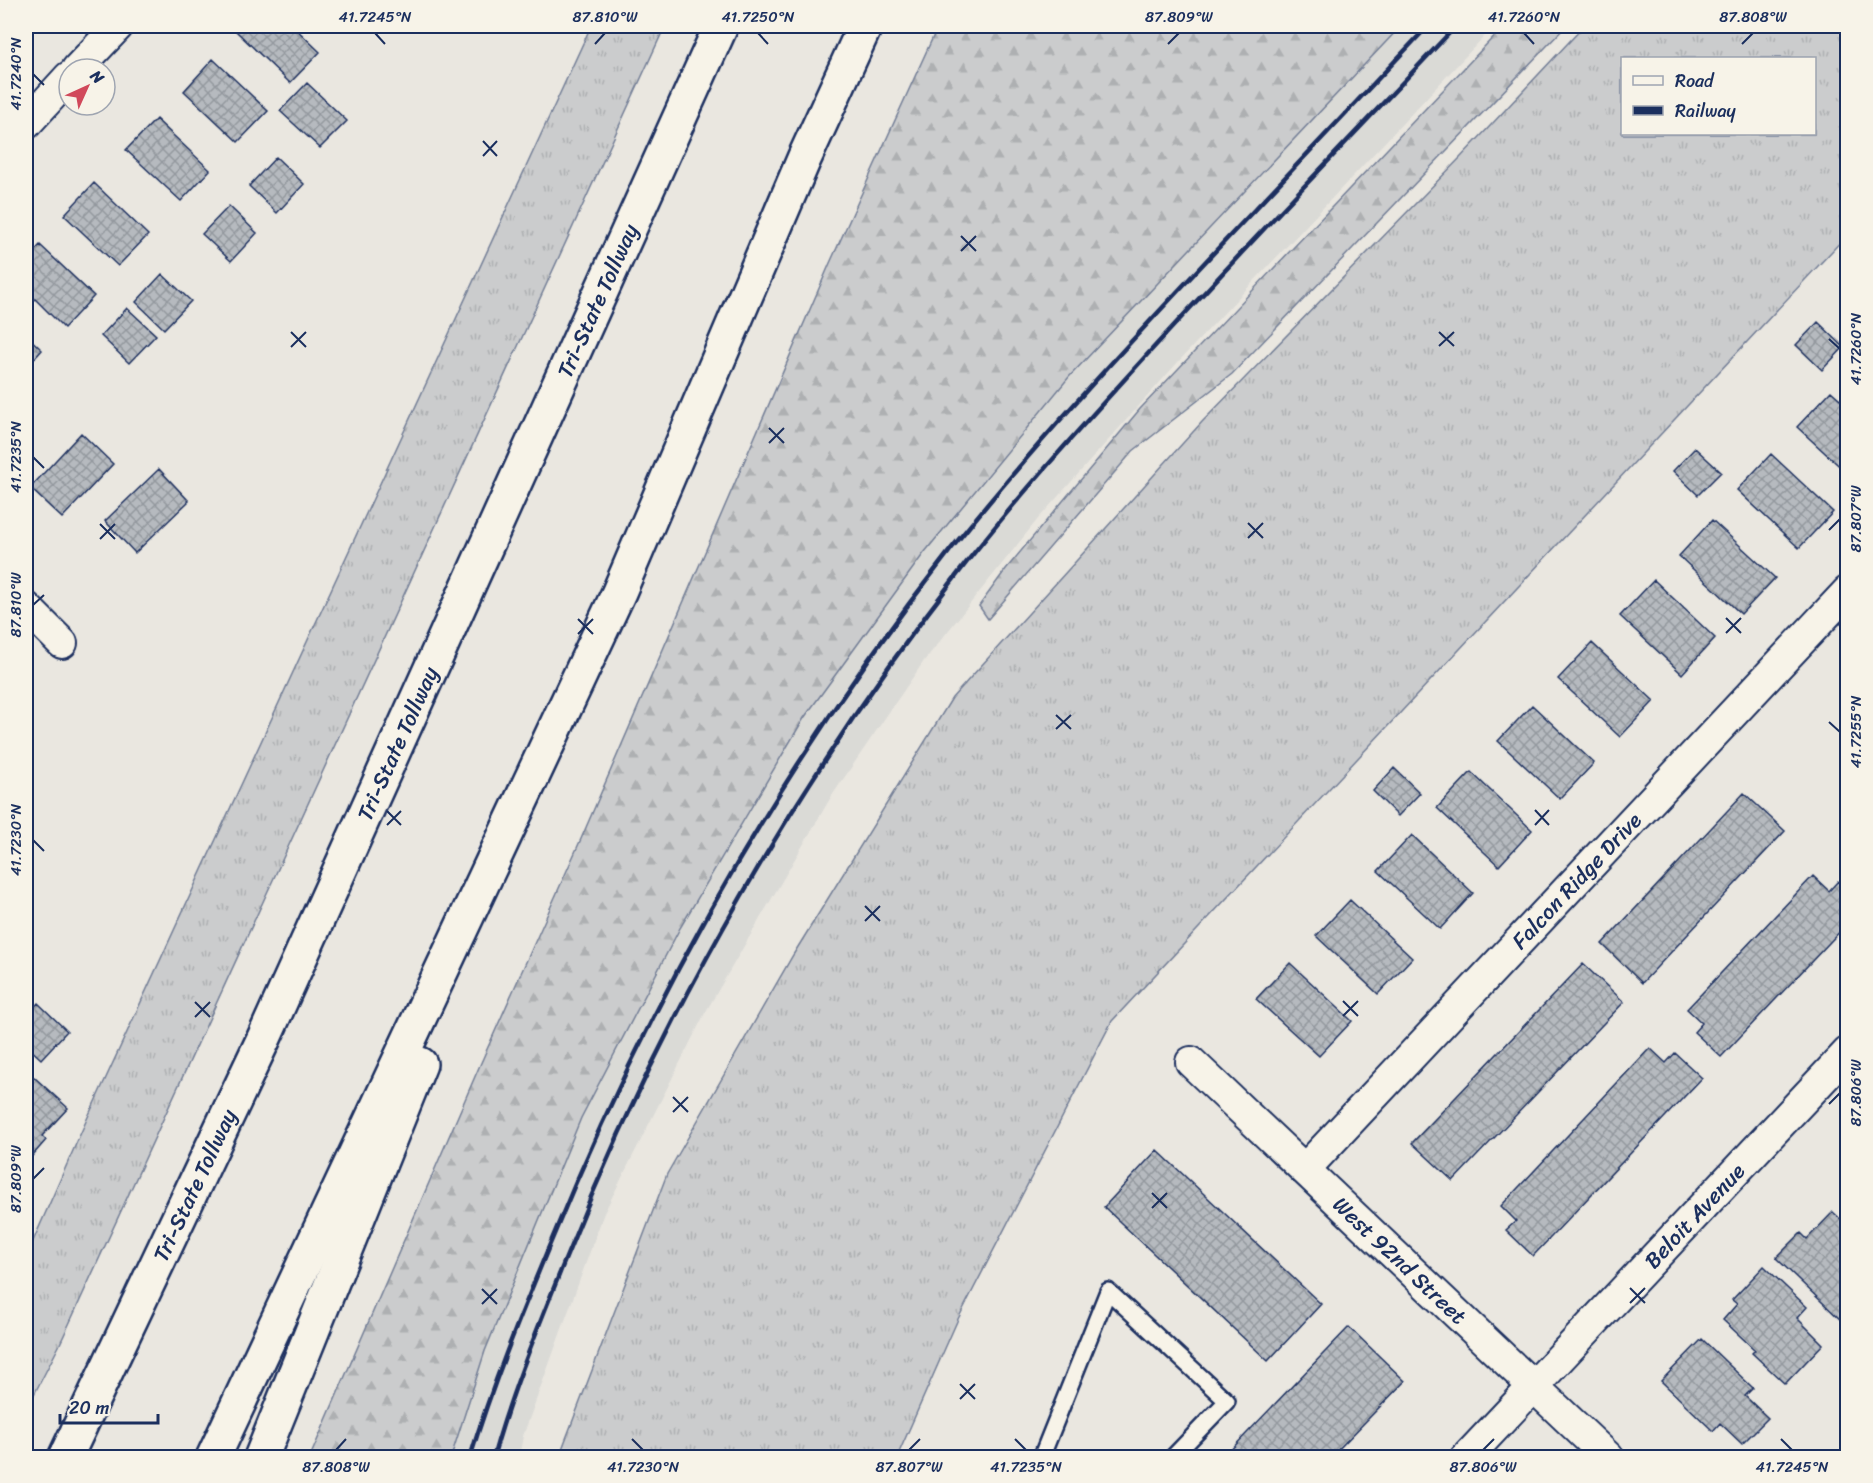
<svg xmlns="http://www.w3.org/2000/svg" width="1873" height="1483" font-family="Sriracha,sans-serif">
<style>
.built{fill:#dadad6}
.grass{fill:url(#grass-tufts);stroke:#737e96;stroke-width:1.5;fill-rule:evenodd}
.forest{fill:url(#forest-firs);stroke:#737e96;stroke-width:1.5}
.building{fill:url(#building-cross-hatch);stroke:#1b2f5e;stroke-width:1.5}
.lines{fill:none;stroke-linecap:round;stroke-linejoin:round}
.lane-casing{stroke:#1b2f5e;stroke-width:20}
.street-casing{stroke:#1b2f5e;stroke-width:34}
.highway-casing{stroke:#1b2f5e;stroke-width:38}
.lane{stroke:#f7f3e8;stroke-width:15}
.street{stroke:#f7f3e8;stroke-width:30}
.highway{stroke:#f7f3e8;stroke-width:33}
.rail{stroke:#1b2f5e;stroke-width:4.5}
.ticks{fill:none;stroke:#1b2f5e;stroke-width:2}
.labels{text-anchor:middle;stroke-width:5;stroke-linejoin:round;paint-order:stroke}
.street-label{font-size:22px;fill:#1b2f5e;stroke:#f7f3e8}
.neatline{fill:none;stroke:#1b2f5e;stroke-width:2}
.ticks-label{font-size:15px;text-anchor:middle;fill:#1b2f5e}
</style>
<defs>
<pattern id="grass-tufts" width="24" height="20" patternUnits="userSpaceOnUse" patternTransform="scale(1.5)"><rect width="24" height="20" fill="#cbcccd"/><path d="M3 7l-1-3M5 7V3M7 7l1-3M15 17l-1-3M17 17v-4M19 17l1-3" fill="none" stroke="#aeb0b2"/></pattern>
<pattern id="forest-firs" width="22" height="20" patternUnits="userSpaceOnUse" patternTransform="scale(1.5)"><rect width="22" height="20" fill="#cbcccd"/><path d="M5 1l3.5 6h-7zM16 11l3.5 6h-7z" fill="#aeb0b2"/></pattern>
<pattern id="building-cross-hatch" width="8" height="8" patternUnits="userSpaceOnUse" patternTransform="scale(1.5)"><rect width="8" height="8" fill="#b6babf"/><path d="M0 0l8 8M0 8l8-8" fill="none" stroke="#93989e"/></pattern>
</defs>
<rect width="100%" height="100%" fill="#eae7e0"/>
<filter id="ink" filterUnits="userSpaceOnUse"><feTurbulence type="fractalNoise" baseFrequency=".0167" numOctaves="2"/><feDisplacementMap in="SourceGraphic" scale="12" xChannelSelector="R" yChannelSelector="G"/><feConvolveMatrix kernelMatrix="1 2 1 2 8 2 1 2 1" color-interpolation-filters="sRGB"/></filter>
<g filter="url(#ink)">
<path class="built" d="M1401,26H1494L1178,362L1038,519L924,661L831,797L705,1013L604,1213L523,1436L519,1457L451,1458L485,1351L581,1118L680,928L804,718L924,553L1069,377Z"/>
<path class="grass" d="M591,26H665L59,1346L26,1410V1257L87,1119Z
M1584,26H1847V235L1112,1021L958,1319L897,1457H559L667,1174L793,955L952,698L1202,422L1460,158ZM1622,58H1814V134H1622Z"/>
<path class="forest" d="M938,26H1401L1069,377L924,553L804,718L680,928L581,1118L485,1351L451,1457H310L480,1065L581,839L830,263Z
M1504,26H1566L1232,374L1133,451L988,619L979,606L1006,569L1140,409Z"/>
<path class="building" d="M242,26H293L320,52L290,83L236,31Z
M213,59L268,111L238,142L184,91Z
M307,83L347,121L320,148L280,111Z
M156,119L210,170L181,201L126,150Z
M276,157L304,184L277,213L249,186Z
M94,183L148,235L118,266L64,215Z
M229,206L257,233L231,261L202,234Z
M40,245L94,296L64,328L26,290V260Z
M162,274L191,301L164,329L136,302Z
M127,308L156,335L129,363L101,336Z
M1818,322L1844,347L1822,370L1796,345Z
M26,335L42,350L26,368Z
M1831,391L1848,406V474L1797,427Z
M81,433L113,464L62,518L30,488Z
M1695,448L1721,472L1698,495L1673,471Z
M1771,454L1833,512L1799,548L1737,490Z
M159,469L189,501L135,553L105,521Z
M1712,520L1775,578L1741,614L1679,556Z
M1654,580L1715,638L1682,674L1620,616Z
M1592,643L1654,701L1620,737L1558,679Z
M1532,705L1594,763L1560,799L1498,741Z
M1394,768L1420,793L1398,816L1373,791Z
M1471,772L1532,830L1499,866L1437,808Z
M1744,793L1785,831L1642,983L1602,944Z
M1412,835L1473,893L1440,929L1378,871Z
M1813,876L1829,891L1838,881L1848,890V923L1721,1057L1694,1032L1702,1023L1687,1009Z
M1350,900L1412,958L1378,994L1316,936Z
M1290,963L1352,1021L1319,1056L1256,999Z
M1583,964L1624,1002L1453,1181L1412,1143Z
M38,1003L67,1031L41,1059L26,1045V1016Z
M1650,1048L1666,1063L1675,1053L1702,1078L1533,1256L1506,1230L1516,1221L1501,1206Z
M34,1077L68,1108L42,1136L46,1140L26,1163V1086Z
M1157,1150L1321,1304L1268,1361L1104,1207Z
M1833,1212L1848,1226V1320L1844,1323L1776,1258L1801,1233L1807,1239Z
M1764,1266L1807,1307L1797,1318L1823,1344L1785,1384L1752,1353L1755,1350L1723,1320L1737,1304L1732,1300Z
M1349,1327L1405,1381L1330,1458H1223Z
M1702,1339L1753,1388L1745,1396L1768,1418L1742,1444L1720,1423L1713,1431L1661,1381Z"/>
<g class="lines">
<defs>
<path id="lane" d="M1041,1458L1108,1291L1227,1401L1172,1458"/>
<g id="street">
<path d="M77,69L118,26"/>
<path d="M26,124L69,77"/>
<path d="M26,607L62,643"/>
<path id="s1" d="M1191,1062L1609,1458"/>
<path id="s2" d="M1305,1169L1848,591"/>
<path id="s3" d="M1466,1458L1848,1052"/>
</g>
<g id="highway">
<path id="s4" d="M65,1458L264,1038L721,26"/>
<path d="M213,1458L619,592L804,159L865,26"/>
<path d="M261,1458L420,1064"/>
</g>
</defs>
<use href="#lane" class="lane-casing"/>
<use href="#street" class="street-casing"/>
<use href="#highway" class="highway-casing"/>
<use href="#lane" class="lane"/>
<use href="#street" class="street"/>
<use href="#highway" class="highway"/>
<path class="rail" d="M470,1458C492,1385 521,1314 550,1244C651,996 785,760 951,549C1031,449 1118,355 1206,261C1280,183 1354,104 1428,26
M493,1458C512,1390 539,1325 565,1260C664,1011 801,774 966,563C1026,487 1091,416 1156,345C1255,237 1356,132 1456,26"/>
</g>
</g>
<path class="ticks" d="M375,33L385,44M758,33L768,44M1524,33L1534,44M595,44L605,33M1168,44L1179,33M1742,44L1753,33M33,74L44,85M483,141L497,156M483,156L497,141M961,236L976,251M961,251L976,236M291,332L306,347M1439,332L1454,346M1829,339L1840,349M1439,346L1454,332M291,347L306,332M769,428L784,443M769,443L784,428M33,457L44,468M1248,523L1263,538M100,524L115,539M1829,530L1840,519M1248,538L1263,523M100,539L115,524M33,605L44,595M1726,618L1741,633M578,619L593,634M1726,633L1741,618M578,634L593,619M1056,715L1071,729M1829,722L1840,732M1056,729L1071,715M1535,810L1549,825M387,811L401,825M387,825L401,811M1535,825L1549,810M33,840L44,851M865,906L880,921M865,921L880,906M1343,1001L1358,1016M195,1002L210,1017M1343,1016L1358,1001M195,1017L210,1002M673,1097L688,1112M1829,1104L1840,1093M673,1112L688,1097M33,1179L44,1168M1152,1193L1167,1208M1152,1208L1167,1193M1630,1288L1645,1303M482,1289L497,1304M1630,1303L1645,1288M482,1304L497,1289M960,1384L975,1399M960,1399L975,1384M632,1439L643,1450M1015,1439L1026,1450M1781,1439L1792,1450M336,1450L346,1439M909,1450L920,1439M1483,1450L1494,1439"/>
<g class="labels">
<g class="street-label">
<text dy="8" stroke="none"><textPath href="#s4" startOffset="1274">Tri-State Tollway</textPath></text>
<text dy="8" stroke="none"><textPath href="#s4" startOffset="788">Tri-State Tollway</textPath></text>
<text dy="8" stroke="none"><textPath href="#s2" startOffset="396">Falcon Ridge Drive</textPath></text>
<text dy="8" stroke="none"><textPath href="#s4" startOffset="302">Tri-State Tollway</textPath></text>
<text dy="8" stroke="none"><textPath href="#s3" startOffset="333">Beloit Avenue</textPath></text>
<text dy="8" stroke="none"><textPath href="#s1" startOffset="288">West 92nd Street</textPath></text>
</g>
</g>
<rect width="1873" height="1483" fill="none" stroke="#f7f3e8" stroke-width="66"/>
<rect x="1621" y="57" width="195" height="78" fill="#f7f3e8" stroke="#9fa5b1" stroke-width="1.5"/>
<rect x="1633" y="76" width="30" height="9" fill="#f7f3e8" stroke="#9fa5b1" stroke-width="1.5"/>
<text x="1675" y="87" font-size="18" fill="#1b2f5e">Road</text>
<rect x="1633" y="106" width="30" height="9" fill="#1b2f5e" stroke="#9fa5b1" stroke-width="1.5"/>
<text x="1675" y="117" font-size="18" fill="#1b2f5e">Railway</text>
<g transform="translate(87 87) rotate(45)"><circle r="28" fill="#f7f3e8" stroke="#9fa5b1" stroke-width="1.5"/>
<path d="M0-4.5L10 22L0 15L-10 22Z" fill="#d1495b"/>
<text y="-9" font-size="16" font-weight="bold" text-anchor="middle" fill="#1b2f5e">N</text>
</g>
<path d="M60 1414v9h98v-9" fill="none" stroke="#1b2f5e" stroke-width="3"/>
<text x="69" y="1414" font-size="18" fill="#1b2f5e" stroke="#f7f3e8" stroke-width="4.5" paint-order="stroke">20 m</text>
<rect x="33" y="33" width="1807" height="1417" class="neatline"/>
<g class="ticks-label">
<text x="375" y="22">41.7245°N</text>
<text x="605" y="22">87.810°W</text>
<text x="758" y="22">41.7250°N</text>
<text x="1179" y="22">87.809°W</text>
<text x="1524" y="22">41.7260°N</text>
<text x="1753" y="22">87.808°W</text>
<text transform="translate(16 74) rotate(-90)" y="5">41.7240°N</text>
<text transform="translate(1856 349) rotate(-90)" y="5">41.7260°N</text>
<text transform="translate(16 457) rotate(-90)" y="5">41.7235°N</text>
<text transform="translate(1856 519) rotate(-90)" y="5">87.807°W</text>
<text transform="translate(16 605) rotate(-90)" y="5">87.810°W</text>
<text transform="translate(1856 732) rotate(-90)" y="5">41.7255°N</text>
<text transform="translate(16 840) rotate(-90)" y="5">41.7230°N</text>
<text transform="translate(1856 1093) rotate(-90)" y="5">87.806°W</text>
<text transform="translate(16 1179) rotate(-90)" y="5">87.809°W</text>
<text x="336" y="1472">87.808°W</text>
<text x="643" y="1472">41.7230°N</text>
<text x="909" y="1472">87.807°W</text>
<text x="1026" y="1472">41.7235°N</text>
<text x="1483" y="1472">87.806°W</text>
<text x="1792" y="1472">41.7245°N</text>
</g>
</svg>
